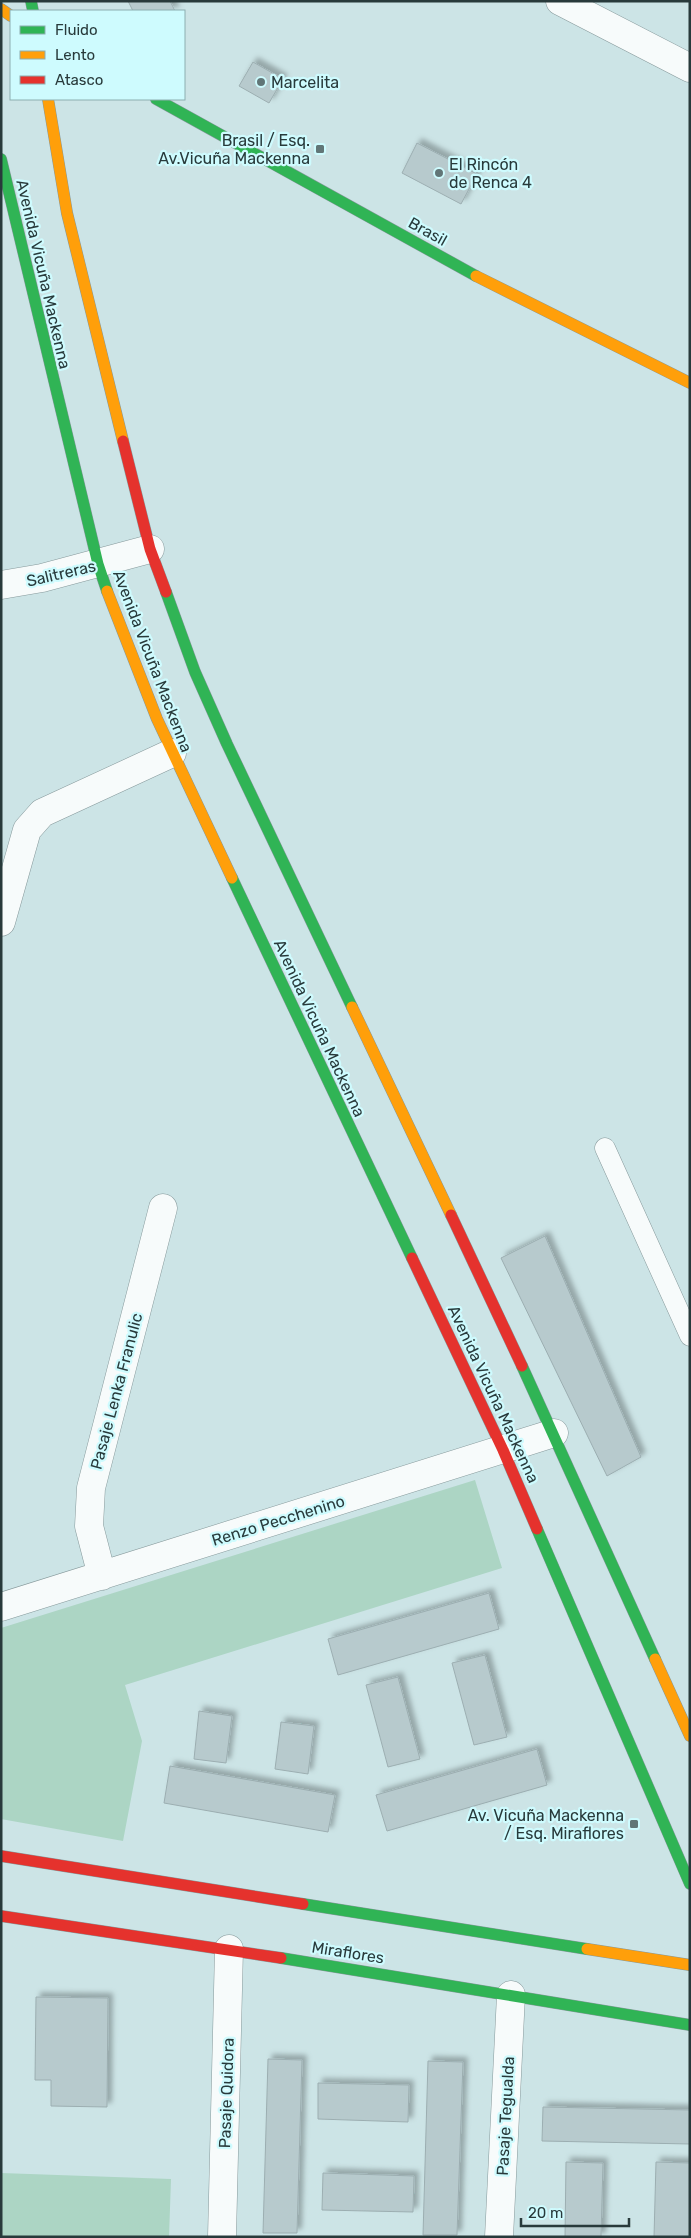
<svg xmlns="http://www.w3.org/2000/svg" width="691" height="2238" font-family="Rubik,sans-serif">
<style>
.green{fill:#acd5c4}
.building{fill:#b7cacd;stroke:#9caeb1;filter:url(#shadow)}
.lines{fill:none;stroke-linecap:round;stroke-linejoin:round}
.lane-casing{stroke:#86999b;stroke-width:21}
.street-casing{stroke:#86999b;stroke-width:29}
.fast-casing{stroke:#86999b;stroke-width:12}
.slow-casing{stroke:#86999b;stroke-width:12}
.jam-casing{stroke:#86999b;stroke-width:12}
.lane{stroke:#f7fbfb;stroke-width:20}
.street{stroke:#f7fbfb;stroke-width:28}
.fast{stroke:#30b455;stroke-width:11}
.slow{stroke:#ff9f0a;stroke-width:11}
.jam{stroke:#e5322d;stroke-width:11}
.poi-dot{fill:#617677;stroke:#cefbfe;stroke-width:2}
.labels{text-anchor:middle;stroke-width:4.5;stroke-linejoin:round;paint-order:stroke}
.poi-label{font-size:16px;fill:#283a3b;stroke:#cefbfe;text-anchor:start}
.street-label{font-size:16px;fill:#283a3b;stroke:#cefbfe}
</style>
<defs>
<filter id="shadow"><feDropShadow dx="4.5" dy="-4.5" stdDeviation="2.5" flood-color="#0004"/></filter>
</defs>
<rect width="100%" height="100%" fill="#cce4e6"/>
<path class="green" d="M475,1480L502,1568L125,1685L142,1741L123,1841L1,1819V1628Z
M1,2173L171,2179L169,2237H1Z"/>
<path class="building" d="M128,1H170L175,11H133Z
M253,62L283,79L269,103L239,86Z
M417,143L477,174L461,204L402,173Z
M545,1236L641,1457L607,1476L501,1258Z
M489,1593L499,1629L338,1675L328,1639Z
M485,1655L507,1737L474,1745L452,1663Z
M398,1677L420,1759L388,1767L366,1685Z
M199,1711L232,1716L226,1763L194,1759Z
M281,1722L314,1726L308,1774L275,1769Z
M537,1749L547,1785L387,1831L376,1795Z
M170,1766L335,1795L328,1832L164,1803Z
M36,1997L108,1998L107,2107L51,2106V2080H35Z
M268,2059L302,2060L297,2233H263Z
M428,2061L463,2062L457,2235H423Z
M318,2083L409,2085L408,2122L318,2119Z
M543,2107L690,2110V2144L542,2141Z
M566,2162L603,2163L601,2237H565Z
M656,2162L690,2163V2237H654Z
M323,2173L414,2176L413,2212L322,2210Z"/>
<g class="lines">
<defs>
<path id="lane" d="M605,1148L690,1336"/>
<path id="street" d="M560,1L690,68
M1,585L42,578L150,549
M1,922L27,830L42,813L172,753
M102,1576L89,1526L91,1488L163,1208
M1,1607L554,1433
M222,2237L229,1949
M499,2237L511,1995"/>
<path id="fast" d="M31,1L33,11
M156,99L476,276
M1,159L98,564L107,591
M166,592L195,672L227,744L352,1007
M232,878L412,1258
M522,1366L655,1659
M537,1529L690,1884
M303,1904L587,1949
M281,1958L690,2025"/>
<path id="slow" d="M1,9L11,16
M48,99L67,213L123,441
M476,276L690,383
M107,591L157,719L232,878
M352,1007L451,1215
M655,1659L690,1736
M587,1949L690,1965"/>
<path id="jam" d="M123,441L150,549L166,592
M451,1215L522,1366
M412,1258L503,1450L537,1529
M1,1856L303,1904
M1,1916L281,1958"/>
</defs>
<use href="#lane" class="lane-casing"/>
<use href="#street" class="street-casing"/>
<use href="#fast" class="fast-casing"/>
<use href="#slow" class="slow-casing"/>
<use href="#jam" class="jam-casing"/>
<use href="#lane" class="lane"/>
<use href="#street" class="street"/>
<use href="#fast" class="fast"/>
<use href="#slow" class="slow"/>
<use href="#jam" class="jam"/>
</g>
<g class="poi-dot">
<circle cx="261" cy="82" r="5"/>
<rect x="315" y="144" width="10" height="10" rx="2.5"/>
<circle cx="439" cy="173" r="5"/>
<rect x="629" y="1819" width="10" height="10" rx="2.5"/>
</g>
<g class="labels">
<g class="poi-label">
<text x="271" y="88">Marcelita</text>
<text x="310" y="146" text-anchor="end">Brasil / Esq.<tspan x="310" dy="18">Av.Vicuña Mackenna</tspan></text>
<text x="449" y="170">El Rincón<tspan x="449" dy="18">de Renca 4</tspan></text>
<text x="624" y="1821" text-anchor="end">Av. Vicuña Mackenna<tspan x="624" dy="18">/ Esq. Miraflores</tspan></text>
</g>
<g class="street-label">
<text transform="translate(428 231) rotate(29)" y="6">Brasil</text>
<text transform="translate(44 274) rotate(77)" y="6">Avenida Vicuña Mackenna</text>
<text transform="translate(61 573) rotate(-13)" y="6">Salitreras</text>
<text transform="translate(153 661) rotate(69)" y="6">Avenida Vicuña Mackenna</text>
<text transform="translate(320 1028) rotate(65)" y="6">Avenida Vicuña Mackenna</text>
<text transform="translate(116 1391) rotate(-75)" y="6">Pasaje Lenka Franulic</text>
<text transform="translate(494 1394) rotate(65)" y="6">Avenida Vicuña Mackenna</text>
<text transform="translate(278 1520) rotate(-17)" y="6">Renzo Pecchenino</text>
<text transform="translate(348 1952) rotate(9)" y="6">Miraflores</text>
<text transform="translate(226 2093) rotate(-88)" y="6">Pasaje Quidora</text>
<text transform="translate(505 2116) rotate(-87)" y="6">Pasaje Tegualda</text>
</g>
</g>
<rect width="691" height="2238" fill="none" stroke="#283a3b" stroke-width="5"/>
<rect x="10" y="10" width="175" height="90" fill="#cefbfe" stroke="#8caeb0"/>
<rect x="20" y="26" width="25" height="8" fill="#30b455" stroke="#8caeb0"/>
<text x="55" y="35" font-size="15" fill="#283a3b">Fluido</text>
<rect x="20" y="51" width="25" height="8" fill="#ff9f0a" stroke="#8caeb0"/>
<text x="55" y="60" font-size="15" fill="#283a3b">Lento</text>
<rect x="20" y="76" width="25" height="8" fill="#e5322d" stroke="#8caeb0"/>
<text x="55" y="85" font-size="15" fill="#283a3b">Atasco</text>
<path d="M521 2218v8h108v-8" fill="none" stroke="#283a3b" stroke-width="2.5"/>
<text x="528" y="2218" font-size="15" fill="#283a3b" stroke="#cefbfe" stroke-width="4" paint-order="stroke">20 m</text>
</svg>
